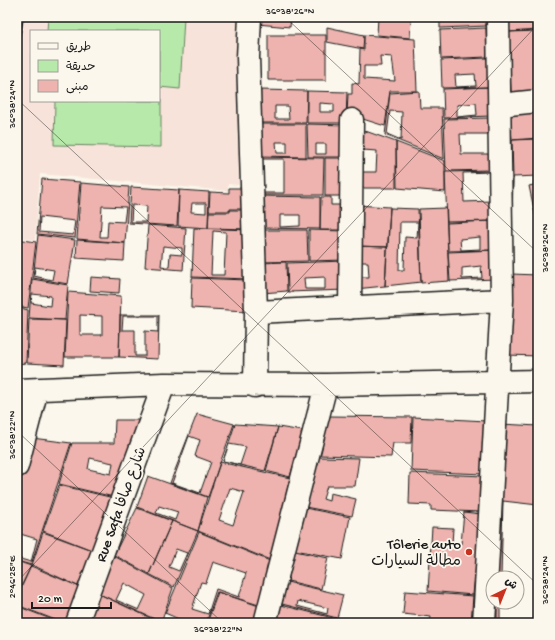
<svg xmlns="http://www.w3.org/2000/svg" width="555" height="640" font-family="'Gochi Hand','Playpen Sans Arabic',sans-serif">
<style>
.built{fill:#f7e3d9;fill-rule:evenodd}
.green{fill:#b6e9aa;stroke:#698263}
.building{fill:#eeb3ae;stroke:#1c1c1c;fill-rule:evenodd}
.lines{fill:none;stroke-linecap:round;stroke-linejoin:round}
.street-casing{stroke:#1c1c1c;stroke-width:25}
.street{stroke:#fbf7ec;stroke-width:22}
.ticks{fill:none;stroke:#1c1c1c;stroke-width:1;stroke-opacity:0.45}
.poi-dot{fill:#c8321e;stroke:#fbf7ec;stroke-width:1.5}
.labels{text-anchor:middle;stroke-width:3.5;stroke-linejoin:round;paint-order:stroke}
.street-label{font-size:15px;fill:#1c1c1c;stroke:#fbf7ec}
.poi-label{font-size:15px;fill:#1c1c1c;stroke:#fbf7ec;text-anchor:end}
.neatline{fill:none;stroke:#1c1c1c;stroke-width:1.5}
.ticks-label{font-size:10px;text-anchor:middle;fill:#1c1c1c}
</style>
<rect width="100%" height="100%" fill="#fbf7ec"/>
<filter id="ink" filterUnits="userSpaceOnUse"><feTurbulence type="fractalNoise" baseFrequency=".025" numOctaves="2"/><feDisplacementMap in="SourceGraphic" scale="8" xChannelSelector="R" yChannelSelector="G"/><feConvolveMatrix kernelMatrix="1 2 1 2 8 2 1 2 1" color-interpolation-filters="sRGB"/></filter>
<g filter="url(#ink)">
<path class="built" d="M17,17H241L239,185L228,184V191L40,174L35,240L17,237ZM31,31H159V101H31Z"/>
<path class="green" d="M48,17H184L180,89L159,87V31H47Z
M159,98H161V147L54,145L55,101H159Z"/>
<path class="building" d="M17,17H24L17,49Z
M258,17H291L290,27L257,24Z
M378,17L379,19L391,20V17H411L410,38L377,35Z
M440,17H486V26L440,28Z
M507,17H538V30L508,32Z
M327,27L364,35L363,49L327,42Z
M486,28L487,57L441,59L440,30Z
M538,31V90L511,92L508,32Z
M268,35H326V80H268Z
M364,35L415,39L417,91H390L385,126L347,114L348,94H352V83L359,84L360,49L364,50ZM380,56L392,57L395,81L364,79V66H381Z
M487,58L489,87L442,88L441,60ZM475,74L476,86L456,87L455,75Z
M489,87L490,116L444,118L443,89ZM476,103L477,115L457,117V105Z
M260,90L307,91L306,123H259ZM275,106H288L289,119H275Z
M307,91L347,92L346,123H307ZM320,103L334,104V112H320Z
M419,91L420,108H442L444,159L385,135L390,93ZM390,111L402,112L401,140L387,134Z
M538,105V138L512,140L509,107Z
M490,118L491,170L446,171L444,119ZM460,134H490V154H461Z
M259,124H306V157L259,156ZM276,142H287V153H277Z
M307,124L347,125V157H308ZM316,144H326V154H316Z
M357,128L396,142V188H357ZM363,150L377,151L376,172H362Z
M538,139V176L513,177L512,140Z
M396,142L445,161V192L397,188Z
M259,157L324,158L323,195H261ZM261,159H284V193H261Z
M325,158H346V196H325Z
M491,171L492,221L447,222L445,172ZM490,172L491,201L464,202L463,173Z
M513,177L511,274L538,275V356L507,355Z
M42,179L80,182L75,238L37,234ZM40,217L75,221L73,235L39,232Z
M81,183L129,187L125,243L77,239ZM102,206L126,207L124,222L108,221L107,237H100Z
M538,184V228L529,186Z
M131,187L179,190L177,226L129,223ZM132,205L147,206L146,222H131Z
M229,188H251L250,209H230V211H209L210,192L229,193Z
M179,190L209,192L208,228L178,226ZM192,203H206V213L191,212Z
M260,196L320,197V229L260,228ZM280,215H300V226L280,227Z
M321,197H331V205H345V230H320Z
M355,205L390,207L388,247L355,246Z
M390,208L418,209L421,282L385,286ZM400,222H418L417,238L405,237L404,270H399Z
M446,208L449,281L421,283L419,209Z
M230,210H250V229L208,228L209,212H230Z
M492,221L494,250L448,251L447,223ZM480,237V249L461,250L460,239Z
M148,225L186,228L183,270L145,267ZM163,246L182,248V255L170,254L169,267L161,266Z
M194,228L250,230L248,279L192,277ZM213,231L226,232L224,275H211Z
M260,230H307L308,261L260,262Z
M309,230L345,231V260L309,261Z
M38,235L75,240L68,284L33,278ZM35,267L54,270L52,280L34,276Z
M17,239L36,242L28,308L17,306Z
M77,240L125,243L124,261L76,258Z
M355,246L387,247L385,286L355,289ZM355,262H368L369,277H356Z
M494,250L495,279L450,281L448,252ZM481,266L482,278L462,279V268Z
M346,261V290L288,292L287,263ZM325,277V289H305L304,278Z
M286,262L287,291L262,293L260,263Z
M91,277L120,279L119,293L90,291Z
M192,278L248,280L247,311L191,308Z
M32,279L68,285L65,320L29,318ZM32,294L51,296L50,306L31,303Z
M68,292L121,296L119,357H65ZM80,315L102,316V335H80Z
M17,307L28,310L26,363L17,364Z
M120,315H159L158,359L119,357ZM123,316H158V332L145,331V356H135V330H122Z
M29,319L66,320L64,365L27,363Z
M197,414L234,424L208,497L170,483ZM189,436L200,440L195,456L211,462L200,493L172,483Z
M329,416L412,417L411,443H393L391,457L319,455Z
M413,417L486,421L484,474L411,471Z
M115,420H141L118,498L59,484L72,443H114ZM90,458L113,463L111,474L88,469Z
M235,424L278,427L265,471L223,461ZM229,444L246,447L240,465L223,461Z
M501,424L538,426V505L503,501L501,578H498Z
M278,427L303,431L290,477L266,471Z
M32,438L71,443L31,565L17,561V558L31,562L37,539L17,533V488Z
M319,457L359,458L355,486H327L323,499L329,501L330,493L356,499L352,516L305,507Z
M220,462L290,478L270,560L198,531ZM230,488L244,492L233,525L219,520Z
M410,473L484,476L481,512L431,510V505L409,504Z
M148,476L207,497L198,531L137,507ZM159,506L178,512L175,520L156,513Z
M59,485L118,499L97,552L43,531Z
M137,508L172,521L149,574L114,555Z
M305,508L350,517L342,559L295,550Z
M464,512L481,514L473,595L428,591L432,527L453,528L452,544H461Z
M172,521L198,531L174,587L149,574ZM176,549L187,553L179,571L169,567Z
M43,532L97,552L82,588L32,565Z
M199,532L270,561L262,606L217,592L206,623H188L165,613ZM213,562L246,573L239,597L216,589L208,614L192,609L201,582L206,583Z
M295,551L328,558L321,589L288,581Z
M114,556L173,588L161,622L97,593ZM124,583L146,595L139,610L116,600Z
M17,561L31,566L17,595Z
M31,566L82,588L70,623H63L17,605V597Z
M287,582L343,595L337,618L282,604ZM298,601L328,608L327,614L297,606Z
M405,591L473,596L471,623H430L431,617L403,614Z
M218,592L262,607L258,623H207Z
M97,593L161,623H86Z
M497,602H500V623H497Z
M281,605L337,619L336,623H276Z
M17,606L61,623H17Z"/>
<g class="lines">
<defs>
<path id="street" d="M250,17L248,57L256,312L255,386
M500,105L538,101
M350,308L352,120
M256,312L502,300
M17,390L164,384L326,385L538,381
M17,466L37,389
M77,623L164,384
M265,623L326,385
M484,623L502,300L498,17"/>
</defs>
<use href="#street" class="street-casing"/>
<use href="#street" class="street"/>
</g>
</g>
<path class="ticks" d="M285,17L538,253M17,99L538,585M17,431L223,623M17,582L538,24"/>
<circle class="poi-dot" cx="469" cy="552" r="4"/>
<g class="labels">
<g class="street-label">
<text transform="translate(120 504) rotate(-70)" y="5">Rue Safa شارع صافا</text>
</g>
<g class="poi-label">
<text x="461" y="548">Tôlerie auto<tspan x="461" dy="17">مطالة السيارات</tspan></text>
</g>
</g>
<rect width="555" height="640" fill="none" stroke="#fbf7ec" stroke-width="44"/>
<rect x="30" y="30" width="130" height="72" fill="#fbf7ec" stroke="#a29f99"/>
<rect x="38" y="43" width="20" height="6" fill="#fbf7ec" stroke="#a29f99"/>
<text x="66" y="50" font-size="12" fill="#1c1c1c">طريق</text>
<rect x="38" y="60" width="20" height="12" fill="#b6e9aa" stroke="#a29f99"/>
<text x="66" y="70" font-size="12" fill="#1c1c1c">حديقة</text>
<rect x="38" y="80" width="20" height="12" fill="#eeb3ae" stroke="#a29f99"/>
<text x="66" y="90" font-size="12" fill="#1c1c1c">مبنى</text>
<g transform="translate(505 590) rotate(43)"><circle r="19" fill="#fbf7ec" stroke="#a29f99"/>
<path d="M0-3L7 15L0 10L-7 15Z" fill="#c8321e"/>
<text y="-6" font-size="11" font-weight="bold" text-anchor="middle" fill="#1c1c1c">ش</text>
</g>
<path d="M32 602v6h79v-6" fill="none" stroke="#1c1c1c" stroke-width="2"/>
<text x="38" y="602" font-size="12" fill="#1c1c1c" stroke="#fbf7ec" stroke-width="3" paint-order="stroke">20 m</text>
<rect x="22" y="22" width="511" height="596" class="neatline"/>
<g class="ticks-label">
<text x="290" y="14">36°38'26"N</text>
<text transform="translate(11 104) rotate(-90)" y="4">36°38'24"N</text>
<text transform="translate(544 248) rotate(-90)" y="4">36°38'26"N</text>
<text transform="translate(11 435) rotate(-90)" y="4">36°38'22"N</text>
<text transform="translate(11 577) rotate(-90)" y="4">2°46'25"E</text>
<text transform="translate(544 580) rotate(-90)" y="4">36°38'24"N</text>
<text x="218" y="632">36°38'22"N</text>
</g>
</svg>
